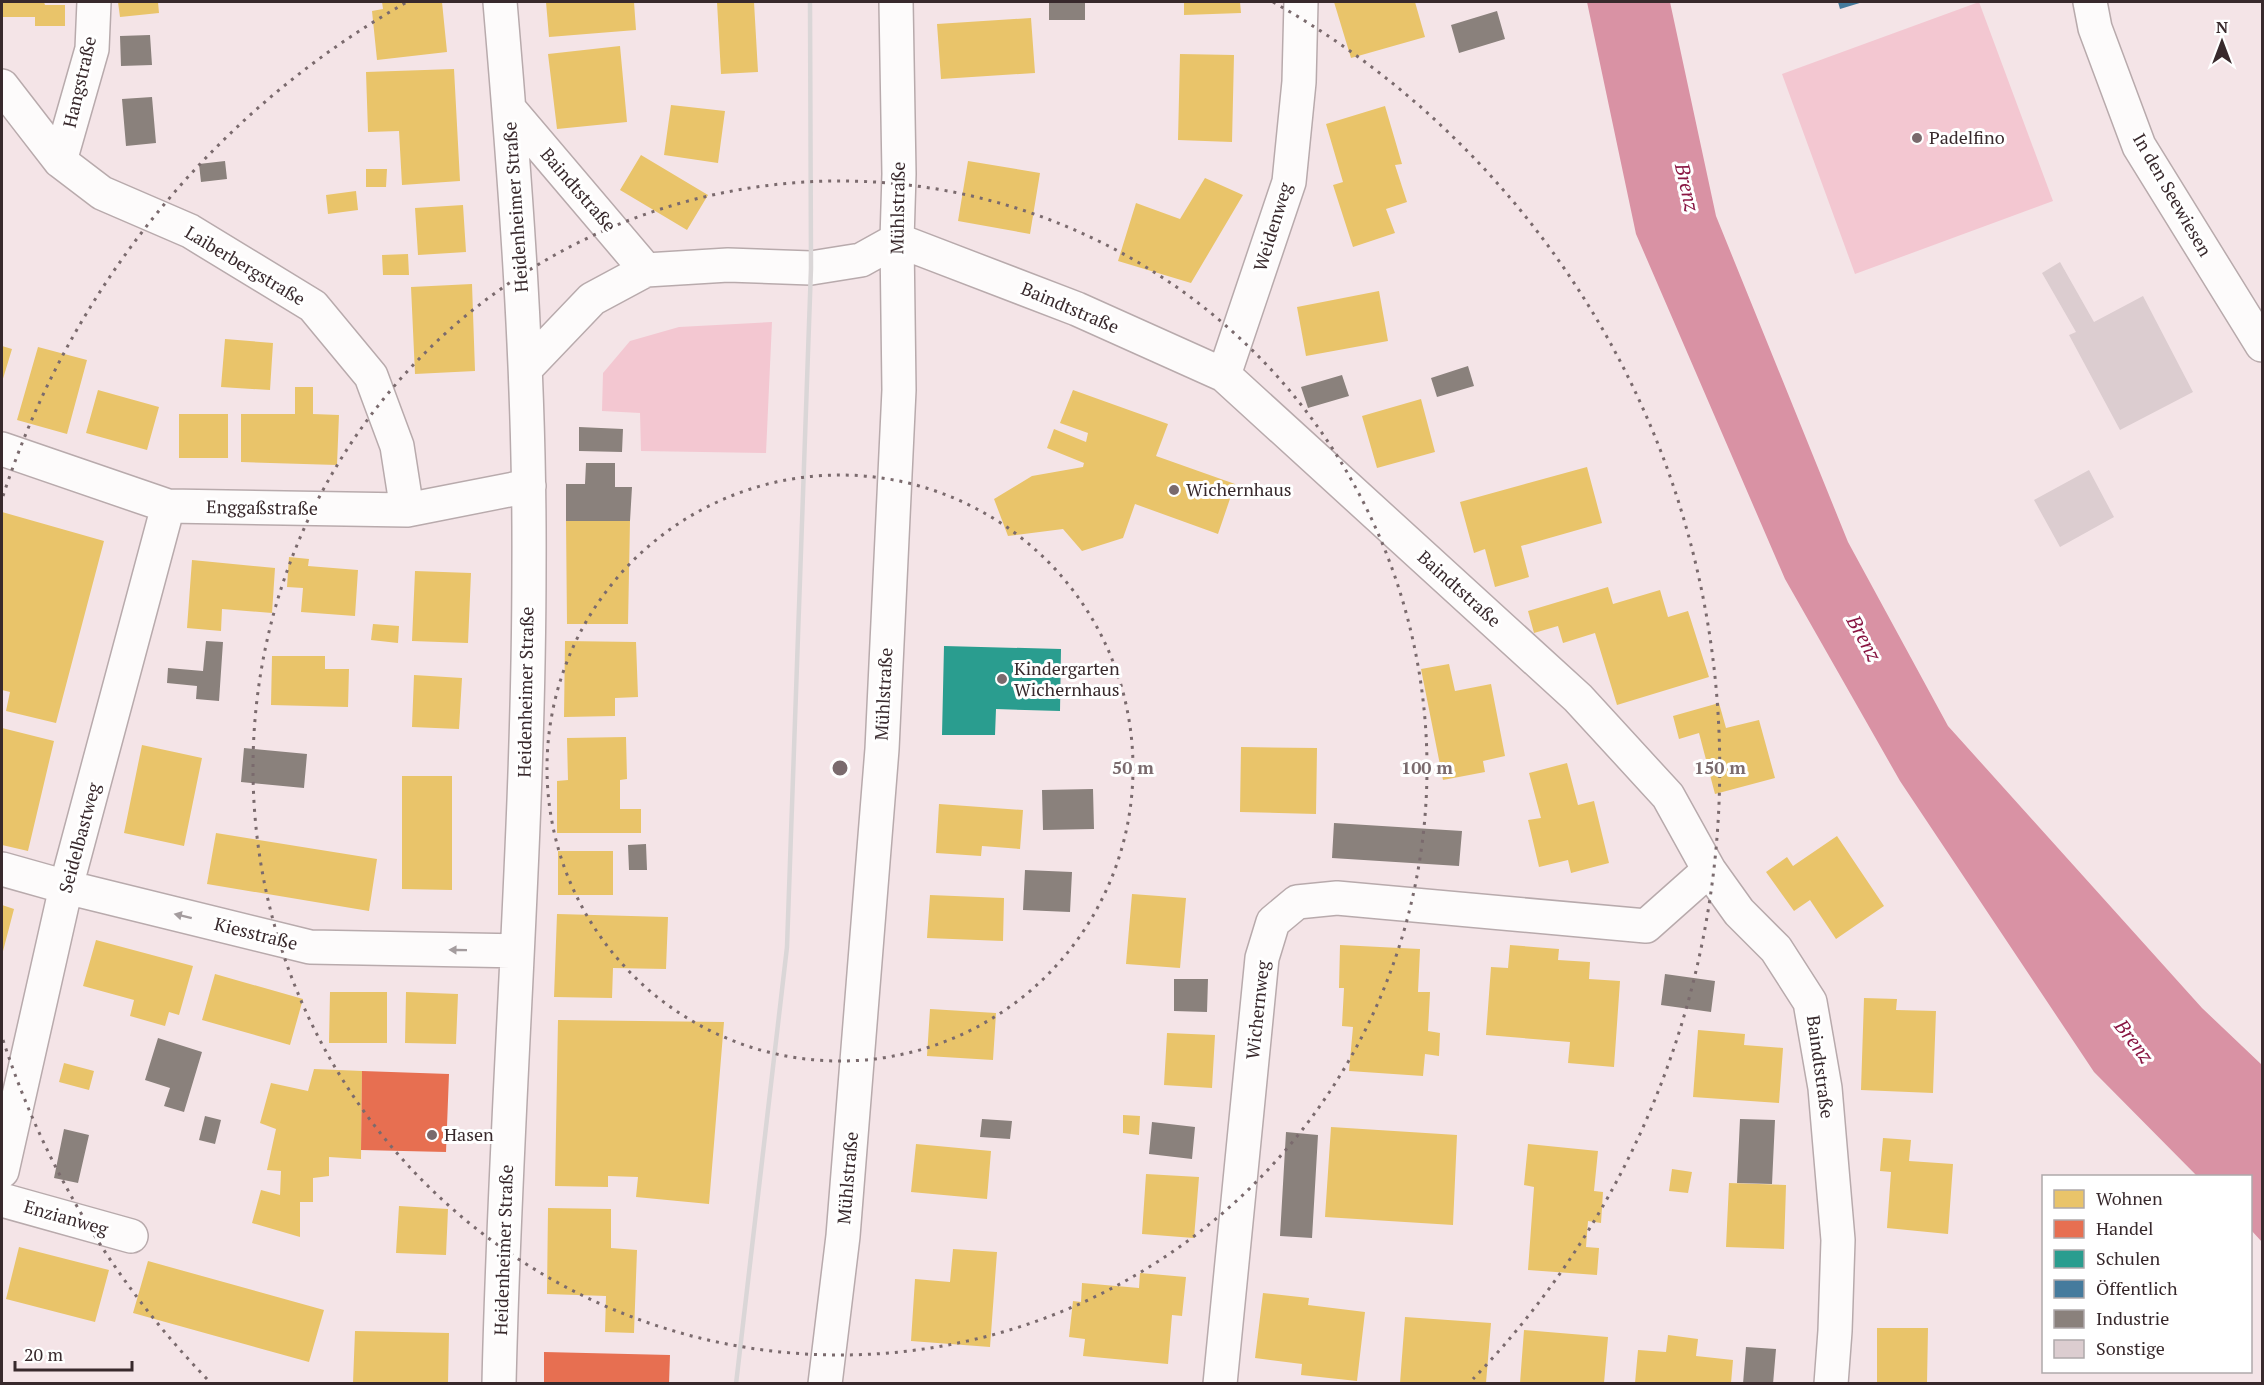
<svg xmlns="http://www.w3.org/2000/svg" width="2264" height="1385" font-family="'PT Serif',serif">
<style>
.green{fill:#f3c7d1}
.water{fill:#d992a4}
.homes{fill:#e9c46a}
.shops{fill:#e76f51}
.schools{fill:#2a9d8f}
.public{fill:#457b9d}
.industry{fill:#8a817c}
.building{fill:#dccdd0}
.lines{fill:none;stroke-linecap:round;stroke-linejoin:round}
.minor-casing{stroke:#b8aaac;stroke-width:36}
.minor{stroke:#fdfbfb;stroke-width:33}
.rail{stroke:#dad6d7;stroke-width:4.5}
.oneway{fill:#a49c9e}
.ring{fill:none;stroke:#7a6a6d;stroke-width:3;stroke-dasharray:3 6}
.poi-dot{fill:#7a6a6d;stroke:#fff;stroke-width:2}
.labels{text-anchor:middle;stroke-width:6;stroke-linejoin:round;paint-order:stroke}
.street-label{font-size:18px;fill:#38292c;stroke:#fff}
.poi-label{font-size:18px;fill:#38292c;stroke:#fff;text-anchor:start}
.water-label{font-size:20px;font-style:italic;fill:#891643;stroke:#fff}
.centre{fill:#7a6a6d;stroke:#fff;stroke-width:3}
.ring-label{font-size:18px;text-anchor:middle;font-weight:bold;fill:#7a6a6d;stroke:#fff;stroke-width:6;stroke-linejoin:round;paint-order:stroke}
</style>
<rect width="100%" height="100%" fill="#f4e4e7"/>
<path class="green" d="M1979,2L2053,201L1855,274L1782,74Z
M772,322L766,453L641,451L640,413L602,411L603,373L630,341L679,327Z"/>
<path class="water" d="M1587,2H1670L1716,216L1848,542L1948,726L2202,1008L2262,1065V1242L2251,1230L2250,1176H2197L2094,1072L1900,781L1785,579L1636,234Z"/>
<path class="homes" d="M2,2H44L45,5H65V26H35V17H2Z
M118,2H158L159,13L120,17Z
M382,2H442L447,52L377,60L372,11L383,9Z
M546,2H634L636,30L549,37Z
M717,2H754L758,72L721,74Z
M1184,2H1240L1241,13L1184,15Z
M1334,2H1415L1425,37L1351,58Z
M1031,18L1035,73L941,79L937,24Z
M620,46L627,122L557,129L548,54Z
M1180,54L1234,55L1232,142L1178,140Z
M454,69L460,181L402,185L399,131L368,132L366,72Z
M671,105L725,111L718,163L664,155Z
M1385,106L1402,164L1395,165L1407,202L1386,209L1395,233L1353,247L1333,185L1343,182L1326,124Z
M641,155L708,195L687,230L620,190Z
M968,161L1040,173L1030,234L958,221Z
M366,169H387L386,187H366Z
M1205,178L1243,195L1191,283L1118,261L1136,203L1180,219Z
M356,191L358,210L328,214L326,195Z
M463,205L466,252L418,255L415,208Z
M408,254L409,275H383L382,255Z
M472,284L475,371L415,374L411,287Z
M1379,291L1388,341L1306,356L1297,307Z
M225,339L273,343L270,390L221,387Z
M2,346L12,349L2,382Z
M38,347L87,360L67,434L17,420Z
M295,387H313V414L339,415L337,465L241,462V414H295Z
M98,390L159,407L147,450L86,433Z
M1073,390L1168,424L1156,456L1235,484L1218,534L1135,504L1123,538L1082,551L1063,529L1008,536L994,499L1032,476L1083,467L1084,463L1047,448L1054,429L1086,442L1088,433L1060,423Z
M1421,399L1435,452L1377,468L1362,416Z
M179,414H228V458H179Z
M1587,467L1602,523L1521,546L1529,577L1495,587L1485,549L1474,553L1460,502Z
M2,512L104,541L56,723L6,711L10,692L2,690Z
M566,521H630L628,624H567Z
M289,557L309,559L308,566L358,570L355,616L301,612L303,588L287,587Z
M192,560L275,568L272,613L222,609L221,631L187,628Z
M415,571L471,573L468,643L412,641Z
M1608,587L1613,604L1660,590L1668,617L1688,611L1709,677L1617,705L1595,633L1563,643L1558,626L1534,633L1528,611Z
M373,624L399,626L398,643L371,640Z
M565,641L636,642L638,697L615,698V716L564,717Z
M272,656H325V669H349L348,707L271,705Z
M1449,664L1455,691L1491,684L1505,756L1483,761L1485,772L1443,780L1421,669Z
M414,675L462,678L459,729L412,727Z
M1719,703L1726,728L1759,720L1775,778L1715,794L1699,733L1679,739L1673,716Z
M2,728L54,741L28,851L2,845Z
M626,737L627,779L620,780V809H641V833H557V781L568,780L567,738Z
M142,745L202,758L184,846L124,833Z
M1241,747L1317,748L1316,814L1240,812Z
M1567,763L1578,805L1594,801L1609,863L1571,873L1568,860L1539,867L1528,820L1541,818L1529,773Z
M402,776H452V890L402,889Z
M939,804L1023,810L1020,849L982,846L981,856L936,853Z
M216,833L377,859L369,911L207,884Z
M1837,836L1884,906L1836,939L1810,900L1794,911L1766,872L1787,857L1793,866Z
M558,851H613V895H558Z
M1132,894L1186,898L1180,968L1126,964Z
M930,895L1004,898L1003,941L927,938Z
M2,905L14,909L2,955Z
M557,914L668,917L666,969L613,968L612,998L554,997Z
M96,940L193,966L179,1015L169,1012L165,1026L130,1016L134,1000L83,986Z
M1340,945L1420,949L1418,992H1430L1428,1031L1440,1033L1439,1056L1425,1054L1423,1076L1349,1071L1353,1027L1342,1026L1344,988H1339Z
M1510,945L1559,949L1558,960L1590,962L1589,979L1620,981L1614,1067L1568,1063L1570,1042L1486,1035L1491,967L1508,968Z
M215,974L303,999L290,1045L202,1020Z
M330,992H387V1043H329Z
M406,992L458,994L456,1044L405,1043Z
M1864,998L1897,999L1896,1010L1936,1011L1933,1093L1861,1090Z
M930,1009L996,1013L993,1060L927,1056Z
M558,1020L724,1022L709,1204L636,1197L638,1177L608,1176V1187L555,1186Z
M1698,1030L1745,1034L1744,1045L1783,1048L1779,1103L1693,1097Z
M1167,1033L1215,1035L1212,1088L1164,1085Z
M64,1063L94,1071L89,1090L59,1082Z
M314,1069L362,1071L361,1159L329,1157V1176L313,1178V1202H300V1237L252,1223L261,1190L280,1195L281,1171L267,1170L276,1129L260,1123L271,1083L308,1091Z
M1123,1115L1140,1116L1139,1135L1123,1133Z
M1331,1127L1457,1135L1453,1225L1325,1217Z
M1883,1138L1911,1140L1909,1161L1953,1164L1948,1234L1887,1228L1891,1172L1880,1171Z
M916,1144L991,1151L987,1199L911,1192Z
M1528,1144L1598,1151L1594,1191L1603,1192L1601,1223L1588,1221L1586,1247L1599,1248L1597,1275L1528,1270L1534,1187L1524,1185Z
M1672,1169L1692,1172L1688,1193L1669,1191Z
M1146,1174L1199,1177L1194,1238L1142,1234Z
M1729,1183L1786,1185L1784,1249L1726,1247Z
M399,1206L448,1209L446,1255L396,1253Z
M548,1208L611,1209V1248L637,1250L634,1333L605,1332L606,1296L547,1294Z
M19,1247L109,1270L95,1322L6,1299Z
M953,1249L997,1252L990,1347L911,1341L915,1279L950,1282Z
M148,1261L324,1310L309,1362L133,1313Z
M1140,1273L1186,1277L1182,1316L1172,1315L1168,1364L1083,1356L1085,1339L1069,1337L1073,1301L1081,1302L1082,1283L1139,1288Z
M1263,1293L1309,1298L1308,1305L1365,1312L1357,1381L1301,1375L1302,1364L1255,1358Z
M1405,1317L1491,1323L1486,1383H1400Z
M1877,1328H1928L1927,1383H1877Z
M1524,1330L1608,1337L1604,1383H1520Z
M355,1331L449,1333L448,1383H353Z
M1668,1335L1698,1339L1696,1356L1733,1360L1731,1383H1635L1638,1350L1666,1352Z"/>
<path class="shops" d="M362,1071L449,1074L446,1152L361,1150Z
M544,1352L670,1355L669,1384H544Z"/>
<path class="schools" d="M944,646L1061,649L1060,711L996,709L995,735H942Z"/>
<path class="public" d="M1838,2H1863L1840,9Z"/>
<path class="industry" d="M1049,2H1085V20H1049Z
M1497,11L1505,39L1459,53L1451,25Z
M150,35L152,65L121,66L120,36Z
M152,97L156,143L126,146L122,99Z
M225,161L227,179L201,182L199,164Z
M1468,366L1474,386L1437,397L1431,378Z
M1342,375L1349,396L1308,408L1301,387Z
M579,427L623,429L622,452L579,451Z
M586,463H615V487H632L630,521H566V484H585Z
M206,641L223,642L219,701L196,699L197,686L167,683L168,668L203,671Z
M244,748L307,754L304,788L241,782Z
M1093,789L1094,829L1043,830L1042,790Z
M1334,823L1462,831L1459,866L1332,858Z
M646,844L647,870H629L628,845Z
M1025,870L1072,872L1070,912L1023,910Z
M1665,974L1715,981L1711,1012L1661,1005Z
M1174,979H1208L1207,1012L1174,1011Z
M158,1038L202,1052L184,1112L164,1106L170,1088L145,1080Z
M205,1116L221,1120L215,1144L199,1140Z
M982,1119L1012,1121L1010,1139L980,1137Z
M1740,1119L1775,1120L1772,1184L1737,1183Z
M1152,1122L1195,1127L1192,1159L1149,1154Z
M64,1129L89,1135L78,1183L54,1178Z
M1286,1132L1318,1135L1312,1238L1280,1236Z
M1746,1347L1776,1349L1773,1384H1743Z"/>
<path class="building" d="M2060,262L2094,322L2143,296L2193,392L2120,430L2069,335L2076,332L2042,273Z
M2089,470L2114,517L2060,547L2034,500Z"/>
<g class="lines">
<defs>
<path id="minor" d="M2090,2L2095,28L2139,146L2262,345
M2,86L60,161L102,193L190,231L313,306L371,376L397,446L407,510
M510,110L646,270
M60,161L92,49L94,2
M897,240L1077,309L1224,375L1578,698L1668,796L1709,870L1739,912L1776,949L1810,1002L1825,1088L1838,1240L1835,1331L1831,1384
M527,367L592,299L646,270L728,265L811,268L861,260L897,240
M1224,375L1289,182L1299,82L1301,2
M2,449L168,506L407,510L529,486
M2,869L66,887L310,947L517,951
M2,1171L66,887L168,506
M2,1200L131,1236
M499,1384C505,1110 529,837 529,564C530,376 516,189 500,2
M825,1384L843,1236L882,749L899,390L897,240L899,174L896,2
M1220,1384L1262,958L1273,922L1297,902L1337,898L1646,926L1709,870"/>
</defs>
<use href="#minor" class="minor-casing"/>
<use href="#minor" class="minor"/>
<path class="rail" d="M736,1384L787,947L811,268L810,2"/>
</g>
<defs><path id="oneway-solid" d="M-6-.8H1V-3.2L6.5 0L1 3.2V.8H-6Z" transform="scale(1.5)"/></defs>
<g class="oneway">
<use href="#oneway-solid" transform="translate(183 916) rotate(-166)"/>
<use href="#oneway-solid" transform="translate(458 950) rotate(-179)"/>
</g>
<g class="ring">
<circle cx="840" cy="768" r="293"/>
<circle cx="840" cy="768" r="587"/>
<path d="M207 1379A880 880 0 0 1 3 1040M3 496A880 880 0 0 1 407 2M1273 2A880 880 0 0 1 1473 1379"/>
</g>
<g class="poi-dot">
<circle cx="1917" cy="138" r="6"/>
<circle cx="1174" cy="490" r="6"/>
<circle cx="1002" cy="679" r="6"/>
<circle cx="432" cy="1135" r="6"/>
</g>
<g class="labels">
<g class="street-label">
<text transform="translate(80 82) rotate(-77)" y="6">Hangstraße</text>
<text transform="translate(578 190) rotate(49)" y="6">Baindtstraße</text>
<text transform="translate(2172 195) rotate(60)" y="6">In den Seewiesen</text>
<text transform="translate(516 207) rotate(-94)" y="6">Heidenheimer Straße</text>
<text transform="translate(898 208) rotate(-89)" y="6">Mühlstraße</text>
<text transform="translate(1273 227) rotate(-73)" y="6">Weidenweg</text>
<text transform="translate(245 266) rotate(31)" y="6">Laiberbergstraße</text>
<text transform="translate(1070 308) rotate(23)" y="6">Baindtstraße</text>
<text transform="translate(262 508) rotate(1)" y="6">Enggaßstraße</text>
<text transform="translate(1459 589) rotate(42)" y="6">Baindtstraße</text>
<text transform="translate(526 692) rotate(-89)" y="6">Heidenheimer Straße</text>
<text transform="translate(884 694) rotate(-87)" y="6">Mühlstraße</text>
<text transform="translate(80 838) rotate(-75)" y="6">Seidelbastweg</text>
<text transform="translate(256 934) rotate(14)" y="6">Kiesstraße</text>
<text transform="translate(1258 1010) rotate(-84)" y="6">Wichernweg</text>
<text transform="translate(1820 1067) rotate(82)" y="6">Baindtstraße</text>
<text transform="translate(848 1178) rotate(-85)" y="6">Mühlstraße</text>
<text transform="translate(66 1218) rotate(16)" y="6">Enzianweg</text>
<text transform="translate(504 1250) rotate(-88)" y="6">Heidenheimer Straße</text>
</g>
<g class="poi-label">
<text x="1929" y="144">Padelfino</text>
<text x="1186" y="496">Wichernhaus</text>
<text x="1014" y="675">Kindergarten<tspan x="1014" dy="21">Wichernhaus</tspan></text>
<text x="444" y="1141">Hasen</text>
</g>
<g class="water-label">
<text transform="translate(1687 187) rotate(77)" y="7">Brenz</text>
<text transform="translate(1864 638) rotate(61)" y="7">Brenz</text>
<text transform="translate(2134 1041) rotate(52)" y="7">Brenz</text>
</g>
</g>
<circle cx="840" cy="768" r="9" class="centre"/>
<g class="ring-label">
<text x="1133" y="774">50 m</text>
<text x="1427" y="774">100 m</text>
<text x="1720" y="774">150 m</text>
</g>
<rect width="2264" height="1385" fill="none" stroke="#38292c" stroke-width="6"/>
<rect x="2042" y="1175" width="210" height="198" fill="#ffffff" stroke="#afa9ab" stroke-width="1.5"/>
<rect x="2054" y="1190" width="30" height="18" fill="#e9c46a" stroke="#afa9ab" stroke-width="1.5"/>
<text x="2096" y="1205" font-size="18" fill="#38292c">Wohnen</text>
<rect x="2054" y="1220" width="30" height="18" fill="#e76f51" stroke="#afa9ab" stroke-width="1.5"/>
<text x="2096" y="1235" font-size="18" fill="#38292c">Handel</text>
<rect x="2054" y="1250" width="30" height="18" fill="#2a9d8f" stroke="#afa9ab" stroke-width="1.5"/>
<text x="2096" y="1265" font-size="18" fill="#38292c">Schulen</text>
<rect x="2054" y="1280" width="30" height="18" fill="#457b9d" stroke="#afa9ab" stroke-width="1.5"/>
<text x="2096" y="1295" font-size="18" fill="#38292c">Öffentlich</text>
<rect x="2054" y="1310" width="30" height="18" fill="#8a817c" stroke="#afa9ab" stroke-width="1.5"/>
<text x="2096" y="1325" font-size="18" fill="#38292c">Industrie</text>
<rect x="2054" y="1340" width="30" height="18" fill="#dccdd0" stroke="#afa9ab" stroke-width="1.5"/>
<text x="2096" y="1355" font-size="18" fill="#38292c">Sonstige</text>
<g transform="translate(2222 42)" stroke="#ffffff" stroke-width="4.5" paint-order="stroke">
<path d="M0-4.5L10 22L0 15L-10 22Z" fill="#38292c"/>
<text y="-9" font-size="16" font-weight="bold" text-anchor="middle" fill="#38292c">N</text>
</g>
<path d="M15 1361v9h117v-9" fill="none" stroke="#38292c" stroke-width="3"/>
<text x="24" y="1361" font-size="18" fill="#38292c" stroke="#ffffff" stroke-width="4.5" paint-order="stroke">20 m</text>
</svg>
